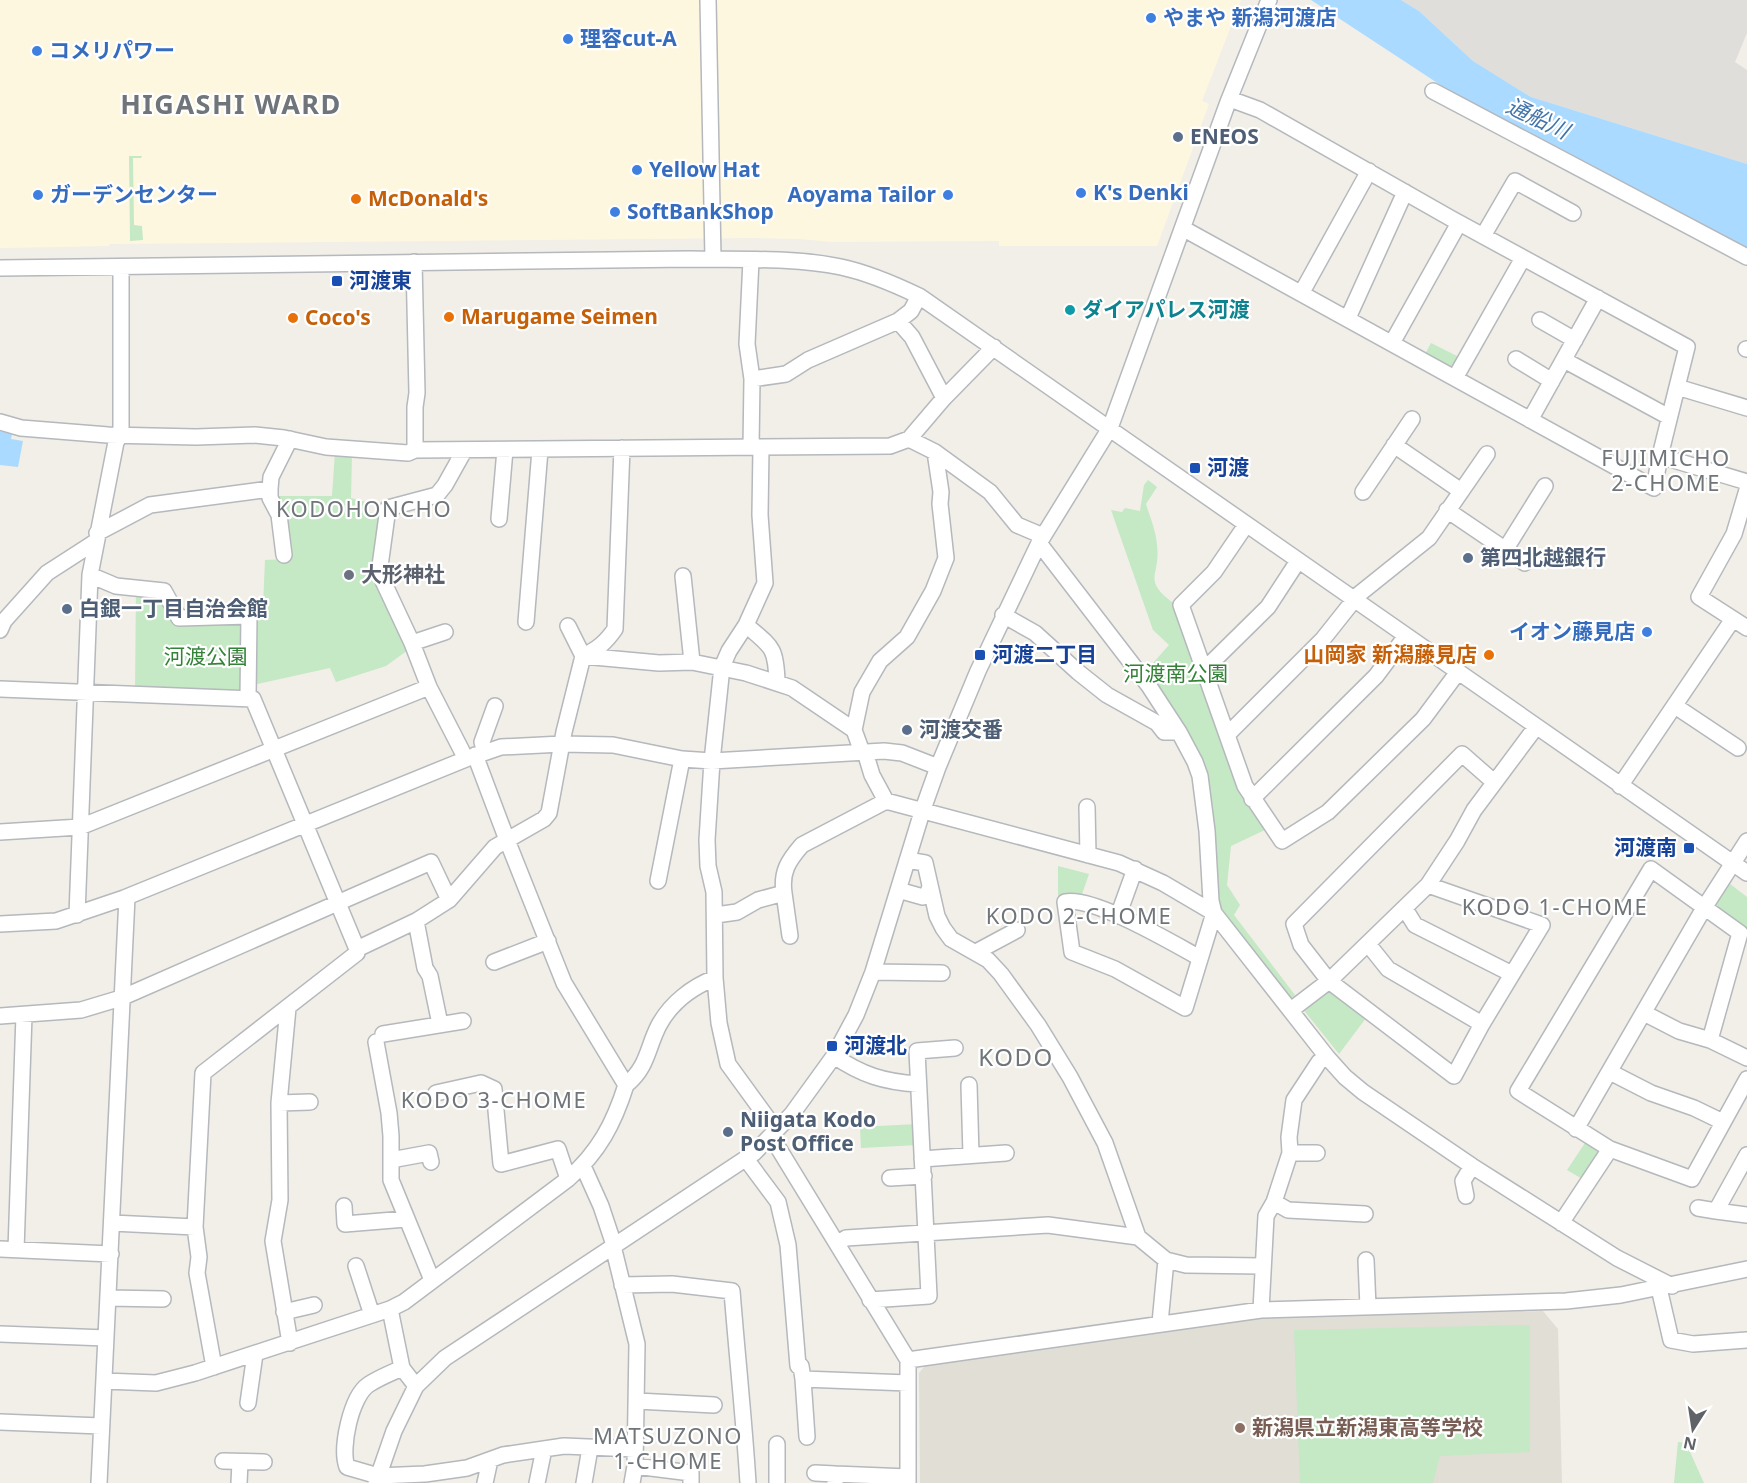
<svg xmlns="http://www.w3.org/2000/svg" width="1747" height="1483" font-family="'Noto Sans','Noto Sans JP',sans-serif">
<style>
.commercial{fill:#fef7e0}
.industrial{fill:#e0deda}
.education{fill:#e1ded6}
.green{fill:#c5e8c5}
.water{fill:#aadaff}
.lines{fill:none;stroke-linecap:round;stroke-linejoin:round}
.minor-casing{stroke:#b5b8bc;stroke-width:18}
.minor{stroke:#fff;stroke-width:15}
.shop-dot{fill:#3f7fe0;stroke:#fff;stroke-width:2}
.service-dot{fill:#5c6f8a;stroke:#fff;stroke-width:2}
.food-dot{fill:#e8710a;stroke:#fff;stroke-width:2}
.transit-dot{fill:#1a4fb4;stroke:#fff;stroke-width:2}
.culture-dot{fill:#0f9aa8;stroke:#fff;stroke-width:2}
.worship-dot{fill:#6b7280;stroke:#fff;stroke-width:2}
.education-dot{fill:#8d6e63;stroke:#fff;stroke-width:2}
.labels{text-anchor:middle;stroke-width:4.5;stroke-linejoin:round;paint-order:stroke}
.shop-label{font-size:21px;font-weight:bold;fill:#366cbe;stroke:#fff;text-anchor:start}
.service-label{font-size:21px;font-weight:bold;fill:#4e5e75;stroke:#fff;text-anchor:start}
.food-label{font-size:21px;font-weight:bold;fill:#c56008;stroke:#fff;text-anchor:start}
.transit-label{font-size:21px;font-weight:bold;fill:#164399;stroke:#fff;text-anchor:start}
.culture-label{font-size:21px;font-weight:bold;fill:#0d838f;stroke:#fff;text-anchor:start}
.worship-label{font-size:21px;font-weight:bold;fill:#5b616d;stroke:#fff;text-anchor:start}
.park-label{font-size:21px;fill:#348238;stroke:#fff}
.education-label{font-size:21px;font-weight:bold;fill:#785e54;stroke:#fff;text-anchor:start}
.water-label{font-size:22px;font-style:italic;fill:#4174aa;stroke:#fff}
.neighbourhood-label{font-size:22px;letter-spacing:1.5px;fill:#70757a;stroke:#fff}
.quarter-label{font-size:24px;letter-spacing:1.5px;fill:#70757a;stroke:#fff}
.district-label{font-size:27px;font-weight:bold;letter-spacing:1.5px;fill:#70757a;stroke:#fff}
</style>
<rect width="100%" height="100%" fill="#f1efe8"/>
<path class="commercial" d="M0,0H1241L1202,101L1209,104L1157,246H999V241L832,242L799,239L756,238L109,244V246L0,248Z"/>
<path class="industrial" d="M1401,0H1747V33L1735,62L1747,70V164L1531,97L1473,61L1419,11Z"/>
<path class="education" d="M1543,1311L1558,1329L1562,1483H920L919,1373L928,1362L1267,1317Z"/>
<path class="green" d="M129,156H142L141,158H133L134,225L142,226L143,240L130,241Z
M1431,343L1461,358L1453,372L1424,356Z
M335,452L352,454L351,498L366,502L365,511L380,515L374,552L378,584L408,650L386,666L336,682L330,668L253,685L251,606H263L265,560L288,559L274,496H332Z
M1148,480L1157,487L1146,504C1150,517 1156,531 1157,545C1161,578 1140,579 1176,605L1267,829L1231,846L1227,885L1240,905L1234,915L1295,995L1290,1000L1218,908L1208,787L1145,672L1169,645L1153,630L1111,510L1122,512L1125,508L1140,511L1144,485Z
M136,588L164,591L179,618L249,616L248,698L135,694Z
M1058,866L1089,874L1081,897L1070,894L1069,897L1058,896Z
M1725,880L1747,897V933L1708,907Z
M1326,990L1332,992L1366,1018L1339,1054L1302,1008Z
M917,1124L918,1145L861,1148L860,1127Z
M1587,1140L1600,1149L1601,1154L1584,1180L1567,1170Z
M1530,1325V1452L1440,1456L1433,1483H1300L1294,1330Z
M1678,1442L1686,1443L1704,1483H1674Z"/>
<path class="water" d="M1311,0H1401L1419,11L1473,61L1531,97L1747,164V250L1564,154L1442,86Z
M0,431L12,434L11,439L23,441L18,467L0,465Z"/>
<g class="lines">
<defs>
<path id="minor" d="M708,0L713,259
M1433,91L1747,257
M1230,99L1260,110L1452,219L1687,347L1677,387L1747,408
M1184,229L1654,488L1660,456L1747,482
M1483,236L1515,181L1573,213
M414,262L417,393L415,407V450
M0,268L689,259C738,260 793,257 841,267C869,273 894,284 919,296L1747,873
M1302,292L1369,171
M1348,318L1405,192
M1540,320L1575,340
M898,321L912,337L944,398
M1392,343L1459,223
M1746,349H1747
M1516,359L1552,381
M1564,360L1669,417
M1455,378L1523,258
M752,379L786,374L808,360L898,321L911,311L919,296
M1530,420L1598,298
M0,422L21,428L108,435L196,437L255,435L284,438L326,447L408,453L415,450L890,446L909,439L944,398L994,347
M909,439L935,452L990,492L1017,525L1043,536
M1394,445L1461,491
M751,447L752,379L747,344L751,260
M761,448L760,515L765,583L746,625L729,651L722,667L712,761L707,840L708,866L714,892L715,978L719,1023L728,1064L776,1130
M464,451L445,485L437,495L388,508L380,566L383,581L412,643L429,687L466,759
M1660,456L1677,387
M1747,490L1734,534L1699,597L1747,628
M1363,492L1412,419
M1447,510L1525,563
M499,519L505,450
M1246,525L1214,572L1181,605L1245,786L1282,841L1328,812L1423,719L1458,672
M97,533L150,505L270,489
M1039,543L1149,686L1179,732L1195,762L1200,776L1207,831L1211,901L1214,913L1327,1057L1345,1077L1363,1092L1472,1166L1617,1258L1672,1286
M1505,550L1545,486
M284,555L279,515L270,498V489L271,477L290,439
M90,575L116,586L164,591L179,618L249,616L248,698
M683,576L692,662
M1353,599L1429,538L1487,454
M1003,615L1035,633L1078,672L1107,695L1157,723L1164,732H1179
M526,622L540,450
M746,625C772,647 776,647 777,682
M568,626L583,656C598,649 606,642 615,629L622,448
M0,630L4,621L47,573L95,542
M412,643L445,632
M1204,670L1268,607L1298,561
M0,689L253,699L357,949
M1675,706L1738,748
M1228,734L1323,639L1354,600
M485,752L482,742L495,706
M862,752L854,730L862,692L880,661L907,637L933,591L946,558L940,504L941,492L935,452
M865,752L872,775L886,801L1119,863L1163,883L1214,913L1185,1008L1115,969L1072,952L1065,902C1092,895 1174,944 1200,958
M1620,786L1733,619
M1252,799L1376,676L1406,636
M1087,807L1088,855
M0,832L80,827L429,687
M907,860L925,863L937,916L943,928L951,939L988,960L1001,974L1038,1025L1070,1077L1105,1143L1138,1237L1166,1260L1186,1265L1262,1266
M658,881L682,759
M1428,885L1542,925L1482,1024L1454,1076L1329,981L1301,945L1294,924L1462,754L1494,782
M898,890L923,897L928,893L930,886
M784,893L790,936
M1405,909L1415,925L1512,974
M77,915L90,575L116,442L121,435V267
M716,915L737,912L758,900L784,893C781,872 788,861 802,845L886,801
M1118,916L1135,869
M416,921L425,968L430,976L440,1024
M0,924L56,921L124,898L466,759L501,747L562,744L613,745L682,759L712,761L884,751L902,753L938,767
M1368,944L1388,969L1482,1024
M976,952L1017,930
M494,962L548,941
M873,972L942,973
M288,1008L279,1103L280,1200L273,1241L290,1343
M1291,1010L1329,981L1428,885L1457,841L1474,810L1536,727
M1644,1013L1679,1031L1710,1040
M0,1016L81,1010L121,998L431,862L449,900
M383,1034L463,1021
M376,1042L389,1113L391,1136V1180L432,1280
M834,1056C862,1075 884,1082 918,1084
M1747,1058L1710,1040L1740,933L1651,869L1518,1091L1610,1149L1692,1179L1747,1079
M1610,1072L1651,1093L1694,1108L1723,1122
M626,1085C648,1067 647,1048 659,1025C671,1003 692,987 715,978
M969,1085L971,1155
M436,1093L481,1083L494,1089L501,1164L558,1149L568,1179
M279,1103L310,1102
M1576,1129L1704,908L1747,841
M771,1136L908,1360V1483
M1290,1153H1317
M1747,1155L1716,1211L1747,1215
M746,1159L778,1202L788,1245L798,1366H801L803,1379L908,1383
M922,1159L1006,1153
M391,1160L429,1153L431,1162
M583,1166L601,1206L614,1245
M890,1178L924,1176
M1466,1196L1463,1181L1472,1166
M1274,1202L1288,1210L1365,1214
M344,1206L345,1224L406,1219
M1698,1208L1716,1211
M112,1223L195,1227
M1561,1223L1610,1149
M838,1243L846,1238L1048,1225L1138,1237
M613,1246L637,1344L635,1466L632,1483
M0,1249L111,1254
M16,1250L24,1015
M1366,1260L1368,1307
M356,1266L372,1315
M622,1285L672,1284L732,1291C737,1355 744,1419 748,1483
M1659,1288L1671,1340L1693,1344L1747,1340
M108,1298L163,1299
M870,1300L929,1296L917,1051L955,1048
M390,1309L402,1368L416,1386
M1261,1310L1266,1216L1274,1202L1290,1153L1289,1137L1294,1100L1319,1062L1327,1057
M284,1312L314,1305
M1160,1323L1166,1260
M0,1334L106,1338
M908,1360L1261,1310L1566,1301L1621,1295L1747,1269
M214,1367L197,1273L199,1257L195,1227L203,1073L357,953V949L416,921L449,900L495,847L544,819L549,813L564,732L583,656L659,663L692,662L746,673L792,688L854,730
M402,1368C391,1373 378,1378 368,1385C351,1397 340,1448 347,1467L378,1476L425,1474L467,1468L503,1455L564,1446L635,1449
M803,1379L807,1437
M104,1381L156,1383L195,1373L390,1309L404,1302L568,1179C599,1152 614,1123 626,1085L564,983L507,840L475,755
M637,1401L714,1405
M248,1403L255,1354
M0,1422L101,1426
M777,1444V1483
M223,1461L264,1462
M635,1466L691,1473V1483
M815,1473L835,1474
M99,1483L127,897
M239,1483L240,1462
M376,1483L394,1431L416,1386L445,1358L754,1153L792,1114L834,1056L856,1015L873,972L922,812L938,767L978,671L1039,543L1110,428L1228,102L1269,0
M485,1483L490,1460
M537,1483L544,1449
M584,1483L590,1448
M835,1483V1474L908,1477"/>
</defs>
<use href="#minor" class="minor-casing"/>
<use href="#minor" class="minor"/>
</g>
<g class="shop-dot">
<circle cx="1151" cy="18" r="6"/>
<circle cx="568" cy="39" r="6"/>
<circle cx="37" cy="51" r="6"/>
<circle cx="637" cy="170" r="6"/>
<circle cx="1081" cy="193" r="6"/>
<circle cx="38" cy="195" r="6"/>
<circle cx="948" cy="195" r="6"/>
<circle cx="615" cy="212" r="6"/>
<circle cx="1647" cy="632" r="6"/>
</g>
<g class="service-dot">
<circle cx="1178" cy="137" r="6"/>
<circle cx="1468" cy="558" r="6"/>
<circle cx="67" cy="609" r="6"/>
<circle cx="907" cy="730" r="6"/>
<circle cx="728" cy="1132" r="6"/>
</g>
<g class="food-dot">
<circle cx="356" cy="199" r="6"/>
<circle cx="449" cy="317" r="6"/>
<circle cx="293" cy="318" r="6"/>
<circle cx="1489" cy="655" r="6"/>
</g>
<g class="transit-dot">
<rect x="331" y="275" width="12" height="12" rx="3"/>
<rect x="1189" y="462" width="12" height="12" rx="3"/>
<rect x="974" y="649" width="12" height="12" rx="3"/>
<rect x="1683" y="842" width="12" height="12" rx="3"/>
<rect x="826" y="1040" width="12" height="12" rx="3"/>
</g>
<circle class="culture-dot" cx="1070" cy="310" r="6"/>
<circle class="worship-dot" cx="349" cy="575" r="6"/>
<circle class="education-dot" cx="1240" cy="1428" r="6"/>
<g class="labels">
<g class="shop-label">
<text x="1163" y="25">やまや 新潟河渡店</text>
<text x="580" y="46">理容cut-A</text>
<text x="49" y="58">コメリパワー</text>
<text x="649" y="177">Yellow Hat</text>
<text x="1093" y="200">K's Denki</text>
<text x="50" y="202">ガーデンセンター</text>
<text x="936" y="202" text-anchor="end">Aoyama Tailor</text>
<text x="627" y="219">SoftBankShop</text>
<text x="1635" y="639" text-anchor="end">イオン藤見店</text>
</g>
<g class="service-label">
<text x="1190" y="144">ENEOS</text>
<text x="1480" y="565">第四北越銀行</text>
<text x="79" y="616">白銀一丁目自治会館</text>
<text x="919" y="737">河渡交番</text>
<text x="740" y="1127">Niigata Kodo<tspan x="740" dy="24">Post Office</tspan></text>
</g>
<g class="food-label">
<text x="368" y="206">McDonald's</text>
<text x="461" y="324">Marugame Seimen</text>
<text x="305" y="325">Coco's</text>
<text x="1477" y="662" text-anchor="end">山岡家 新潟藤見店</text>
</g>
<g class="transit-label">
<text x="349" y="288">河渡東</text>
<text x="1207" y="475">河渡</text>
<text x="992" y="662">河渡二丁目</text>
<text x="1677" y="855" text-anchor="end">河渡南</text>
<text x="844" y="1053">河渡北</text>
</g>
<g class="culture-label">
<text x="1082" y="317">ダイアパレス河渡</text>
</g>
<g class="worship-label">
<text x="361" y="582">大形神社</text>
</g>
<g class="park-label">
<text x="206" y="664">河渡公園</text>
<text x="1176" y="681">河渡南公園</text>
</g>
<g class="education-label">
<text x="1252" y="1435">新潟県立新潟東高等学校</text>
</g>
<g class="water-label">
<text transform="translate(1538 118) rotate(25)" y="8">通船川</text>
</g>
<g class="neighbourhood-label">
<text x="1666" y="466">FUJIMICHO<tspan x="1666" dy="25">2-CHOME</tspan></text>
<text x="364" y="517">KODOHONCHO</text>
<text x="1555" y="915">KODO 1-CHOME</text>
<text x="1079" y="924">KODO 2-CHOME</text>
<text x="494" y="1108">KODO 3-CHOME</text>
<text x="668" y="1444">MATSUZONO<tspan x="668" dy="25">1-CHOME</tspan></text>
</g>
<g class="quarter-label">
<text x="1016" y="1066">KODO</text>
</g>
<g class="district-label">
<text x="231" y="114">HIGASHI WARD</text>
</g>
</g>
<g transform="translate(1693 1429) rotate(192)" stroke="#ffffff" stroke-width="4.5" paint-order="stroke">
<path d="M0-4.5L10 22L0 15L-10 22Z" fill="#5f6368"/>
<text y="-9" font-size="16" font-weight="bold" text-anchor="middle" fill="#5f6368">N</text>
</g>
</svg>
